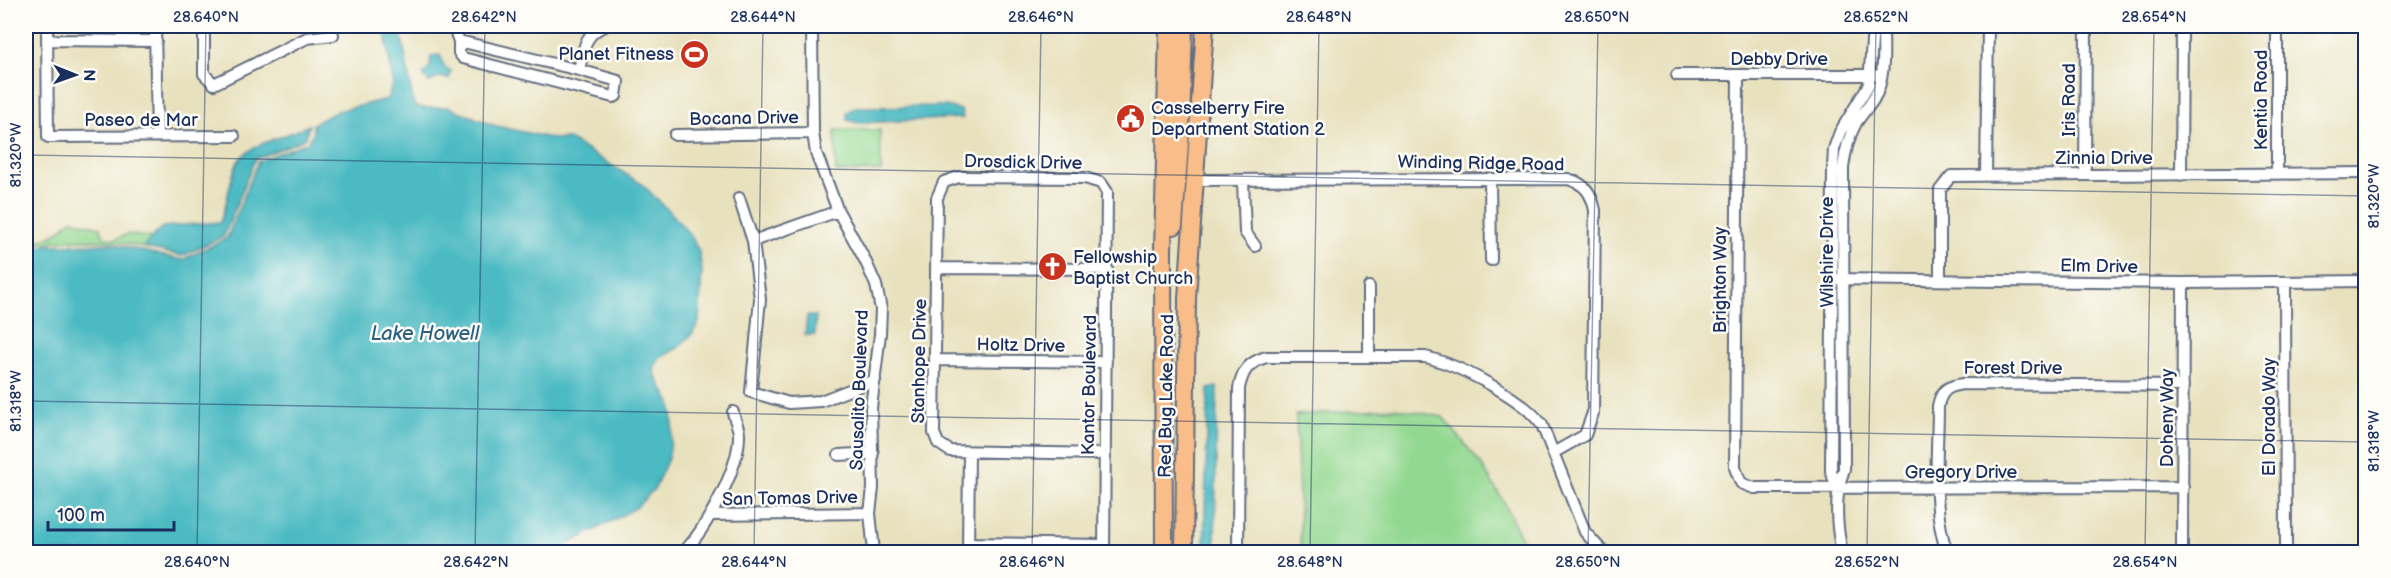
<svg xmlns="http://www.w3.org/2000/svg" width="2391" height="578" font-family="'Balsamiq Sans',sans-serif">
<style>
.green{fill:#93d891;stroke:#578478;stroke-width:1.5}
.water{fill:#4bbac2;stroke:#337490;stroke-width:1.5}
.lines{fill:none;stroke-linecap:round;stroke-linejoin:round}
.minor-casing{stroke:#636d80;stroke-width:14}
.primary-casing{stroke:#636d80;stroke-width:20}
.minor{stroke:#fff;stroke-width:10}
.primary{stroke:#f8bd88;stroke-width:16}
.ticks{fill:none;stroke:#1b2f5e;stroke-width:1.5;stroke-opacity:0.45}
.labels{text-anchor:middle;stroke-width:5;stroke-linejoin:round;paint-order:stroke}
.poi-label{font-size:18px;fill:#1b2f5e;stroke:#fdfcf7;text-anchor:start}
.street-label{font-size:18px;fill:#1b2f5e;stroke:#fdfcf7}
.water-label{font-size:20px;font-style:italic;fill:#2c6081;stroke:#fdfcf7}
.neatline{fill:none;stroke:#1b2f5e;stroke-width:2}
.ticks-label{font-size:15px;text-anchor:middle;fill:#1b2f5e}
</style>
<rect width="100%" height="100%" fill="#fdfcf7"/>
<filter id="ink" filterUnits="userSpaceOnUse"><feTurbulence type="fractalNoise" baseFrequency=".0167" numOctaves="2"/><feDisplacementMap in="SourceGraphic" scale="12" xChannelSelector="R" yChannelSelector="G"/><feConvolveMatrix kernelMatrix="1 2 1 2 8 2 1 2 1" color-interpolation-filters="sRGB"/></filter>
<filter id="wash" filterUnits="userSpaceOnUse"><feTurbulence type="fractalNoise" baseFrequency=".008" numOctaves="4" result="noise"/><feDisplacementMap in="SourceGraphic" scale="24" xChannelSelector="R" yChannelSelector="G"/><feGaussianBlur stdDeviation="1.35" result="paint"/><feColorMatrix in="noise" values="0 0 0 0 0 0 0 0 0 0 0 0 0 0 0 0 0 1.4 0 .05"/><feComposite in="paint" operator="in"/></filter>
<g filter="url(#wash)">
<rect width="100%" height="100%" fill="#e8e1be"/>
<path class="green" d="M835,130H880L881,171L836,172Z
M71,220L100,227L105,238L116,239L128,234L153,238L143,247C105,239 64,237 26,246V230L39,241L57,233Z
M1395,408L1443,417L1481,464L1504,502L1528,552H1301L1296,415Z"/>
<path class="water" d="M384,26H400L414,106L422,108L448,107L493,125L554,139H569L642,184L672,214L691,236L699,251L702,271L699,322L692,334L678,348L660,358L654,368L657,379L671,403L673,422L669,456L655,488L636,508L554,552H26V250L47,245L112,244L182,260L227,238L258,161L308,142L313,133V124L338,111L387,99L393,84Z
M440,55L444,66L451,71L449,79L440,77L429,82L423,75L430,67L431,56Z
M946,106L961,110L963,118L858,123L847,120V113L855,107Z
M309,125L305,139L255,159L224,236L182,256L143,247L162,227L220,222C228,205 230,173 239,160C253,142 289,136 309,125Z
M807,316H816L815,335H805Z
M1217,387L1215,552H1204L1208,389Z"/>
</g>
<g filter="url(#ink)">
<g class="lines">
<defs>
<path id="minor" d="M47,26L48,137L234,136
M155,26L157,136
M204,26V74L214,84L307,38L333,35L331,26
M453,26L459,41L579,70C584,49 584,33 605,26
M812,26L813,133L816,153L838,211L865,260L876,285L881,309L880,334L871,408L873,488L870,513L874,552
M47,40L156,41
M459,41V53L463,58L613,97L616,96L618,81L579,70
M1677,75H1874
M1738,76L1735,468L1741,483L1754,488L2183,487
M675,135L813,133
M2085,174L2086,26
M2277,174V26
M1986,175L1988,26
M2181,175L2182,26
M1490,178L1491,260
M1194,180L1568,179C1585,184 1591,192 1595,210L1593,413L1585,435L1553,453
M1243,180L1245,232L1255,246
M739,198L753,241L760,299L751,392L789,403L821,401L875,380
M753,241L838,211
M936,268L1107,269
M1832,279L2183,283L2366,281
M1940,280V190L1951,176L2366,173
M2285,282L2286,552
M1369,287V357
M936,360L1106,362
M839,455L873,453
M1837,488L1831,471L1833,168L1834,149L1840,132L1869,84L1873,26
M711,515L870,513
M968,543L1104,545
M684,552C706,528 740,468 739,434C739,427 734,419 733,412
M968,552L969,452
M1104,552L1107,192L1101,183L1085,178L959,177L944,182L937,198L934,433L938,443L950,451L1104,454
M1238,552L1239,388C1243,370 1248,363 1266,357H1425C1457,364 1523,398 1542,425L1585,532L1603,552
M1842,552C1836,525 1834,496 1844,469L1843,168C1845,152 1848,137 1856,123C1864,110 1875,102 1879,87C1885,67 1883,46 1883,26
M1947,552C1931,507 1938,454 1938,406C1941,391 1947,386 1963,384L2183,386
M2182,552L2183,283"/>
<path id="primary" d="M1174,226L1181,129L1184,26
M1164,552L1163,251L1168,26
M1184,552L1187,299L1205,26"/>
</defs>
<use href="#minor" class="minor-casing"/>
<use href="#primary" class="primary-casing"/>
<use href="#minor" class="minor"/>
<use href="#primary" class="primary"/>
</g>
</g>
<path class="ticks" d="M26,155L2366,196M26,401L2366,442M197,552L206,26M475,552L485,26M754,552L763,26M1032,552L1041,26M1310,552L1319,26M1588,552L1598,26M1867,552L1876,26M2145,552L2154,26"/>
<defs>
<symbol id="stadium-disc" viewBox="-11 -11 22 22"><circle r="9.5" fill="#c8321e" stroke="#fdfcf7"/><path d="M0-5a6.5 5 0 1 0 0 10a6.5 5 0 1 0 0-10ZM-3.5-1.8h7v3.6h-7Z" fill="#fff"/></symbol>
<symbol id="civic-disc" viewBox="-11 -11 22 22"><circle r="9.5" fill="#c8321e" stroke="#fdfcf7"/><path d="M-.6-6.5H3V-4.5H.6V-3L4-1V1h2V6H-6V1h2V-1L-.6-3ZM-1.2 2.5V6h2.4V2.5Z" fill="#fff"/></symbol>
<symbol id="church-disc" viewBox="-11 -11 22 22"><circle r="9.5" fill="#c8321e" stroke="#fdfcf7"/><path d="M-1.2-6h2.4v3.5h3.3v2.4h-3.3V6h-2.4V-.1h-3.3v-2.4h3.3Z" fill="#fff"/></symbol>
</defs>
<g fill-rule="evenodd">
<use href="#stadium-disc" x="678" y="38" width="33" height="33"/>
<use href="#civic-disc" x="1114" y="102" width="33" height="33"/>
<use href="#church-disc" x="1036" y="250" width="33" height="33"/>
</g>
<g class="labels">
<g class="poi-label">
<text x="674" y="60" text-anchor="end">Planet Fitness</text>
<text x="1151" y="114">Casselberry Fire<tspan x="1151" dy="21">Department Station 2</tspan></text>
<text x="1073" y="263">Fellowship<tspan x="1073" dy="21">Baptist Church</tspan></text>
</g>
<g class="street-label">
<text x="1779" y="65">Debby Drive</text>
<text transform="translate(2069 100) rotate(-90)" y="6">Iris Road</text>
<text transform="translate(2261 100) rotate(-90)" y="6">Kentia Road</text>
<text transform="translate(744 118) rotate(-1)" y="6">Bocana Drive</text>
<text x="141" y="126">Paseo de Mar</text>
<text x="2104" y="164">Zinnia Drive</text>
<text transform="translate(1023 162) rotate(1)" y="6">Drosdick Drive</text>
<text transform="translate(1481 163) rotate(1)" y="6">Winding Ridge Road</text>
<text transform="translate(1827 252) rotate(-90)" y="6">Wilshire Drive</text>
<text transform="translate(2099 266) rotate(1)" y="6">Elm Drive</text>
<text transform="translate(1720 280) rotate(-90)" y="6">Brighton Way</text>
<text transform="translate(1021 345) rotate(1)" y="6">Holtz Drive</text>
<text transform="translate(919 361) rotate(-89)" y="6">Stanhope Drive</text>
<text x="2013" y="374">Forest Drive</text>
<text transform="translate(1089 385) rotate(-89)" y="6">Kantor Boulevard</text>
<text transform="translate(859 390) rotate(-88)" y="6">Sausalito Boulevard</text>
<text transform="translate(1166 396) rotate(-89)" y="6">Red Bug Lake Road</text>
<text transform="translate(2269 417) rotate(-90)" y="6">El Dorado Way</text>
<text transform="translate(2167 418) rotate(-90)" y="6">Doheny Way</text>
<text x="1961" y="478">Gregory Drive</text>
<text transform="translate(790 498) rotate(-1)" y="6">San Tomas Drive</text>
</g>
<g class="water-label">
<text x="425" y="340">Lake Howell</text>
</g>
</g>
<rect width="2391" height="578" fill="none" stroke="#fdfcf7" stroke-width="66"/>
<g transform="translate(75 75) rotate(91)" stroke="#fdfcf7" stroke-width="4.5" paint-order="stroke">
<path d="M0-4.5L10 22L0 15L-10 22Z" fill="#1b2f5e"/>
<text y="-9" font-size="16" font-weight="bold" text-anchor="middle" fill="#1b2f5e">N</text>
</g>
<path d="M48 521v9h126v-9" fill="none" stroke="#1b2f5e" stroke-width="3"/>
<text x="57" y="521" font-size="18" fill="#1b2f5e" stroke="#fdfcf7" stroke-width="4.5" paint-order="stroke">100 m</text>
<rect x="33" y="33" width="2325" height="512" class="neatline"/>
<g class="ticks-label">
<text x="206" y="22">28.640°N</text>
<text x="484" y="22">28.642°N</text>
<text x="763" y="22">28.644°N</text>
<text x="1041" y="22">28.646°N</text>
<text x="1319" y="22">28.648°N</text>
<text x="1597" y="22">28.650°N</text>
<text x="1876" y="22">28.652°N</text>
<text x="2154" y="22">28.654°N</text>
<text transform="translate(16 155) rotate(-90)" y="5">81.320°W</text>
<text transform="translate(2374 196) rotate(-90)" y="5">81.320°W</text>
<text transform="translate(16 401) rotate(-90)" y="5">81.318°W</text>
<text transform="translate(2374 441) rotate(-90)" y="5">81.318°W</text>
<text x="197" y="567">28.640°N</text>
<text x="476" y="567">28.642°N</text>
<text x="754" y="567">28.644°N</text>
<text x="1032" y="567">28.646°N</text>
<text x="1310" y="567">28.648°N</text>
<text x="1588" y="567">28.650°N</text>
<text x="1867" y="567">28.652°N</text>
<text x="2145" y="567">28.654°N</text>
</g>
</svg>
